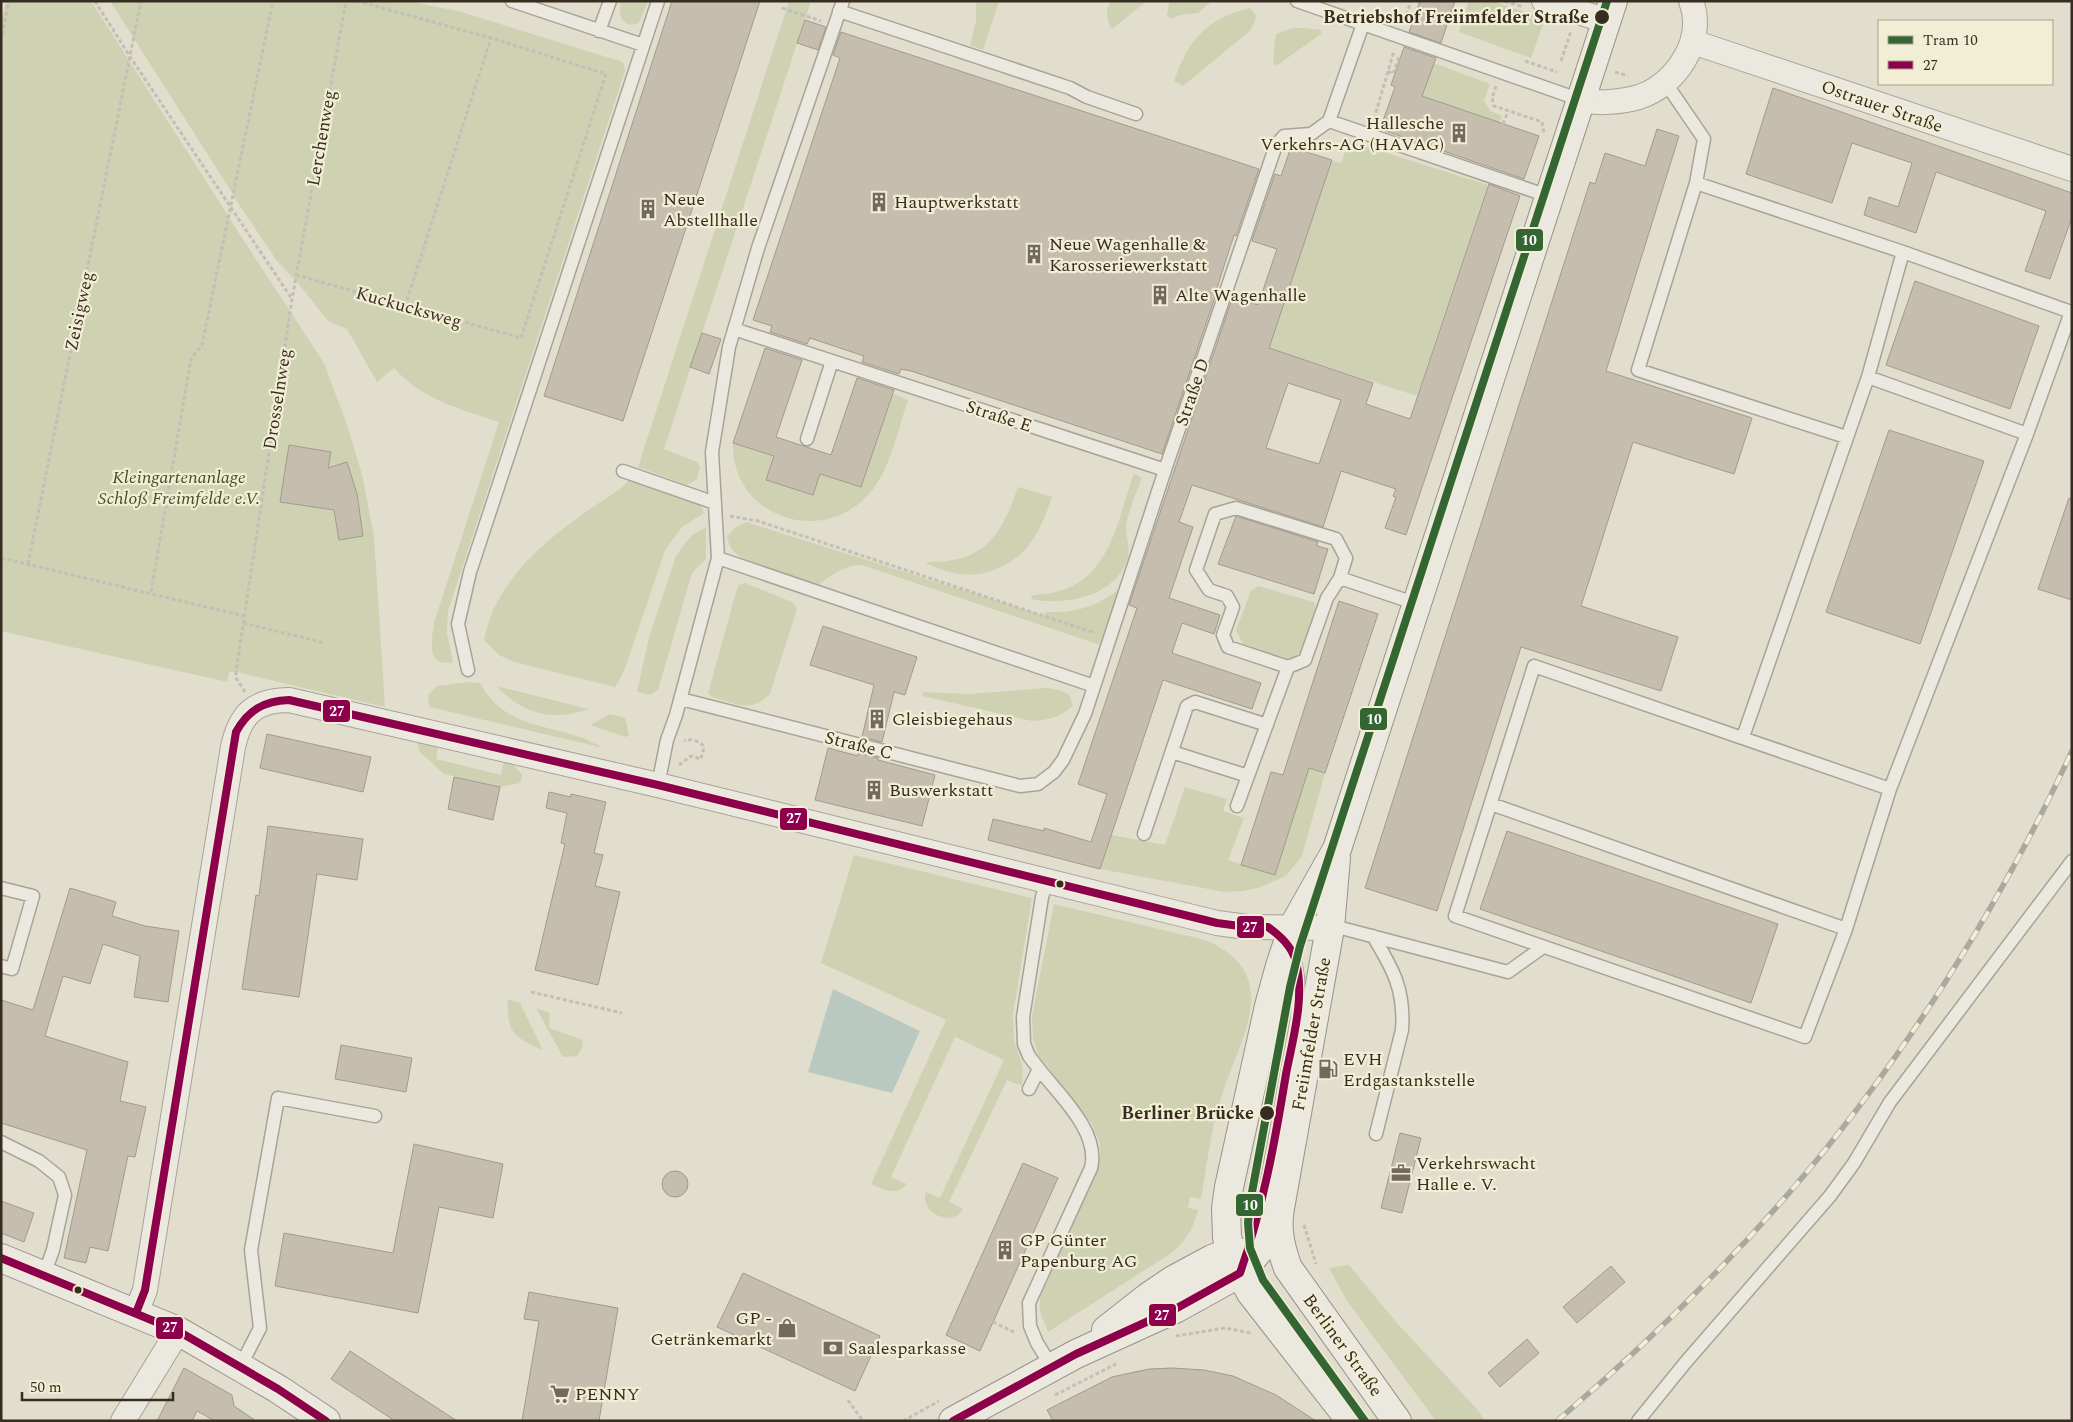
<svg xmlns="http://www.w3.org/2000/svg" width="2073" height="1422" font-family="Spectral,serif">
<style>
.green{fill:#ced2b2}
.water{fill:#b9c8c0}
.building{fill:#c5beaf;stroke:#a29a8d;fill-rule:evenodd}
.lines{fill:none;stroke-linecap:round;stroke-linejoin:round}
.lane-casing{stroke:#a7a397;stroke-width:15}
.street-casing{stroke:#a7a397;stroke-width:26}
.secondary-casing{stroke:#979386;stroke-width:30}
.path{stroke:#c3bfb6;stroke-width:3;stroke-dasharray:4 2.5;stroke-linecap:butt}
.lane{stroke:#eae8df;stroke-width:12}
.street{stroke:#eae8df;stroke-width:24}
.secondary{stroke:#eae8df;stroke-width:28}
.rail-casing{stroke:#aaa89f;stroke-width:5.5}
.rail{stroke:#f2edd5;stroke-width:4;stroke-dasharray:11;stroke-linecap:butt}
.bus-1-casing{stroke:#f2edd5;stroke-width:11}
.bus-1{stroke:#8d004b;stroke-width:8}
.tram-1-casing{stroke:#f2edd5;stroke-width:11}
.tram-1{stroke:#363;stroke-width:8}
.stop-dot{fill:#362d20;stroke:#f2edd5;stroke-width:2}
.labels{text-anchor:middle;stroke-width:4.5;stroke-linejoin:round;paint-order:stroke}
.stop-label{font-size:18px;font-weight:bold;fill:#362d20;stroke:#f2edd5;text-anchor:end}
.street-label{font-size:18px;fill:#362d20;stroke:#f2edd5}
.poi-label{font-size:18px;fill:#362d20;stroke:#f2edd5;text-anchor:start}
.park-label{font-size:18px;font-style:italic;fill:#415028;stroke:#f2edd5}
.line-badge{stroke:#f2edd5;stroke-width:2}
.badge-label{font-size:14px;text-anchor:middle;font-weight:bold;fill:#fff}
</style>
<rect width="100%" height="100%" fill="#e2dece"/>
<path class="green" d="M6,1H91L229,217L234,196L110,1H407L458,11L623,62L625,71L448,611L447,633L453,662C425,668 432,640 434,623L499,422C462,410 421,399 394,368L377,382L347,329L328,321L298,283L277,261L234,197L229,218L324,363L346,422L362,474L374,536L385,707L236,672H229L227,682L1,631V23Z
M621,1H648L639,23C623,30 617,15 621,1Z
M789,1H811L664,449L697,462L700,467L697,479L687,485L638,467Z
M976,1H999L983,50L970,45L976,21Z
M1111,1H1147L1112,29C1106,20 1105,11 1111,1Z
M1174,1H1212L1198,13L1180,15L1171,19L1167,16L1169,3Z
M1469,1H1492L1545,19L1531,58L1459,32Z
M1250,8L1256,15L1255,21L1250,31L1183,86L1174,81C1189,39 1206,19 1250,8Z
M1292,28H1305L1321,30V34L1279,64L1276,65L1273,64L1275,39L1277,34Z
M1434,63L1490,84L1484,100L1490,111L1502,116L1499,123L1422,96Z
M1349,141L1488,185L1417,396L1269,348L1332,161L1341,163Z
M893,394L908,400C898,429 890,471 869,494C821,548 731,516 733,443L774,456L767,480L812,495L820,473L861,487Z
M1134,473L1142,478C1137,492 1129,508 1127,522C1124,535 1132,547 1127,560C1115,597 1064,606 1031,599L1032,595C1108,593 1114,531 1134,473Z
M629,480L701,505L704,513L682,527L665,550L627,663L621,677L615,687L514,662L499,655L484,640C497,570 564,526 620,489Z
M1018,487L1052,497C1047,511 1042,526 1033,539C1017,565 983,580 953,573C944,571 935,567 927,564V562C984,563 1001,536 1018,487Z
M746,522L1044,616L1046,612C1075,613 1097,607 1120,588L1105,637L1100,645L862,565C846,564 829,576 817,586L746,560C735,554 729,549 727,536L736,527Z
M706,527V559L692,573L658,690L651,695L637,692L649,637L676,556L691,536Z
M745,583L792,602L797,609L770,694C750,714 736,703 712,697L708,693L736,592L739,585Z
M1258,586L1314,602L1316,609L1299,654L1288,660L1243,644L1236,630L1251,591Z
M468,682L480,683C505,727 541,723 583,738C590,741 597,745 604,748L429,707L428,695L437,686Z
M496,686L589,709C552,722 523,714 496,686Z
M1047,688L1060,690L1069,695L1073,706C1060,717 1049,720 1032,721L922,696L924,692L967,694Z
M610,714L625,718L629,735L626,737L590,725Z
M416,739L439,744L436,759L501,775L504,760L510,761L522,775L520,783L500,787L444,774L420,752Z
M1309,768L1325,773L1302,856L1286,876L1258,888L1243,891L1225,892L1100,869L1112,835L1165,845L1185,787L1227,799L1223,811L1244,818L1228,860L1275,875Z
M854,855L1032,898L1013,1014L1014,1040L1023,1068L1022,1086L1007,1080L949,1202L963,1209C953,1228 919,1213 926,1192L940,1198L1004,1060L955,1037L891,1177L907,1184C897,1197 883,1189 871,1184L946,1020L821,963Z
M1054,904L1205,940C1288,975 1237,1043 1220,1101C1210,1133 1207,1167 1201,1199L1190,1197L1188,1208L1198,1210C1193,1229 1186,1242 1170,1254L1048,1332L1040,1312V1298L1097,1171L1100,1157V1144L1091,1123L1038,1055L1033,1038L1032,1016Z
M508,999L520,1003L543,1050C515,1038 506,1033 508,999Z
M536,1008L550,1013L549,1028L583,1040L582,1048L577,1056L563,1057Z
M1349,1265L1397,1323L1477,1409L1485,1421H1436L1347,1301L1329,1268Z"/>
<path class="water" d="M833,989L920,1031L892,1093L808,1072Z"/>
<path class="building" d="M672,1H760L623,421L544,396Z
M1420,1H1455L1441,43L1409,32Z
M805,20L826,27L818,50L797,43Z
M841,32L1259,169L1236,236L1234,235L1216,291H1217L1162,454L911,371L901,369L899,374L862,362L864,356L810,338L807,344L770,332L772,326L753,320L840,58L833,55Z
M1404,47L1436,58L1422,96L1539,136L1524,179L1380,129L1395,87L1391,85Z
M1773,88L2072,193V217L2050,279L2025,271L2046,211L1936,172L1916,233L1864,215L1869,197L1898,207L1912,163L1852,143L1832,203L1746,174Z
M1657,129L1679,136L1606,371L1752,418L1734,474L1633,442L1581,606L1678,637L1661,691L1521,647L1437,911L1365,888L1590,182L1595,184L1605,153L1645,166Z
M1291,147L1332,160L1269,348L1373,383L1366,404L1410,419L1489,184L1520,196L1406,535L1385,528L1396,497L1393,496L1396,489L1341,471L1323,527L1192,485L1179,522L1193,527L1169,598L1220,615L1214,634L1182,623L1172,653L1261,683L1252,709L1163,680L1100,869L988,840L993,819L1044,831V828L1091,842L1107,794L1078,784L1137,608L1129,605L1233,296L1258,305L1263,290L1277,249L1252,241L1275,174L1281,176ZM1288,383L1341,400L1319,464L1266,448Z
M1915,281L2039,326L2010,409L1886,365Z
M702,333L721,339L709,374L690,367Z
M765,348L802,360L776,437L831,455L857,378L894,390L861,487L820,474L813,495L766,480L774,456L733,443Z
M1889,430L1984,461L1920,644L1826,612Z
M289,445L331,452L328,468L347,462L357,494L363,536L339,540L334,510L280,502Z
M2069,498L2072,499V600L2038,589Z
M1236,516L1318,542L1317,546L1328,549L1314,594L1218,564Z
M1339,601L1378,614L1325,773L1309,768L1275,875L1241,865L1271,772L1283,775Z
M823,626L917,657L905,695L894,692L882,742L862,737L874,685L810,665Z
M267,734L371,757L363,792L260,768Z
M828,748L858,756V753L878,758V760L935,775L922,826L815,800Z
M454,777L500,787L493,820L448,809Z
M549,792L571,797V794L606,802L594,853L603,855L595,886L620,892L598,985L535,970L565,844L561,843L567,813L546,808Z
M268,826L363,839L357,880L317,874L299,997L242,989L256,895L259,896Z
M1507,831L1778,924L1751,1003L1480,909Z
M70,888L116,902L112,916L145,926L179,931L168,1002L134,997L140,956L103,944L90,984L63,976L45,1036L128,1062L120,1101L146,1107L135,1157L128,1156L108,1251L90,1247L86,1263L64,1258L87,1150L1,1123V1000L33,1010Z
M341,1045L412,1058L406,1092L335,1079Z
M1400,1133L1421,1138L1402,1213L1381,1208Z
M414,1144L503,1164L493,1218L439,1207L418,1313L275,1286L284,1233L393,1253Z
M1023,1163L1058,1178L980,1351L946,1335Z
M662 1184a13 13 0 1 1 26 0a13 13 0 1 1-26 0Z
M1,1201L34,1213L24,1242L1,1233Z
M1611,1266L1625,1282L1577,1323L1563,1307Z
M743,1273L880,1336L855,1391L717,1327Z
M529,1292L618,1308L599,1421H522L539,1321L524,1319Z
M1527,1339L1539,1353L1500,1387L1488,1373Z
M350,1351L457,1421H395L331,1379Z
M184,1368L232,1395L234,1406L256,1421H215L197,1411L192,1421H157Z
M1172,1368L1204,1370L1233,1376L1276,1395L1316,1421H1053L1047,1410L1112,1377L1149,1369Z"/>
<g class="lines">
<defs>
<path id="lane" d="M512,1L643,45
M1297,1L1581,100
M839,11L1070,88L1087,97L1136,114
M599,31L610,1
M1665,82L1704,139L1696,183
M1329,121L1548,196
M734,329L1165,470
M1868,377L2027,434
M1846,437L1638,370L1696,183L1903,252L2071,312L2027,434L1890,789
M807,439L832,361
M623,471L715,503
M718,558L1094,686
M1340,578L1327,598L1305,660L1288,667L1228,647L1223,635L1233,607L1227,596L1209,590L1196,570L1215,514L1236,508L1336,539L1346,558L1340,578L1417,604
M1534,666L1890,789L1846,929L1805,1037L1455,916Z
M468,670L458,624L470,572L658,1
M681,699L1020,786L1038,784L1054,772L1063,760L1085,714L1165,470L1276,145L1284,136L1311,134L1329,121L1363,24
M1743,737L1868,377L1903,252
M1172,752L1248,776
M658,785L667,740L676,715L718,558L712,452L729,347L758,248L843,1
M1491,804L1846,929
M1237,806L1288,667
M1144,834L1187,706L1195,702L1267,725
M1,888L33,896L12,969L1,966
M1330,928L1345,929L1508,972L1543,947
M1373,936C1393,969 1405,990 1402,1030L1376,1134
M1039,1069C1060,1096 1100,1132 1091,1168L1029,1303L1030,1326L1037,1343L1052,1367
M1029,1089L1039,1069L1029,1056L1024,1044L1023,1017L1042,897L1047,881
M1,1142L39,1161L59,1177L65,1195L53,1250L44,1275
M1249,1250C1266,1193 1276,1133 1286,1074C1291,1046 1300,1016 1298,987C1298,973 1295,960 1289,947
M240,1367L260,1328L251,1250L278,1098L375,1116
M1638,1421L1685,1363L1830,1196L1854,1163L1890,1102L2072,861"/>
<path id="street" d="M1544,1L1607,21
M1693,42L2072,169
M1581,100C1598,104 1622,102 1639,97C1676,85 1706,40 1691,1
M136,1313L145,1290L233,747C240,715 254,700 289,700L658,785L1217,923L1247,927L1330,928
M123,1421L178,1331"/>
<path id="secondary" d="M1336,858L1330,928L1280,1208C1276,1230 1281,1249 1288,1268L1397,1421
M1,1258L178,1331L278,1389L326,1421
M1106,1330L1148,1297L1173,1280L1212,1259L1231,1252L1247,1253
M953,1421L1076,1354L1177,1308L1240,1273L1262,1247L1278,1218
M1351,1421L1251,1293L1233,1260L1227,1237L1226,1208L1229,1187L1269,1006L1280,966L1293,927L1337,849L1613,1"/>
</defs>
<use href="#lane" class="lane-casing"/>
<use href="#street" class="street-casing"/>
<use href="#secondary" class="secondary-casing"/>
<path class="path" d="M95,1L131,58L292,299
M1505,1L1523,7
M782,8L821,21
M1404,21L1411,1
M1,41L9,1
M1525,61L1557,72
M1561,61L1571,31
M1388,71L1393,74L1399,57L1400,58
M1615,72L1628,76
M1496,86L1492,98L1494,106L1542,122L1544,134
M1374,119L1394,51
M1503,124L1508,111
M296,275L521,338L606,74L491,38L357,1
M405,306L491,38
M730,516L758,521L1095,633
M1,558L244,616
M28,564L141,1
M151,592L191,359L202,345L273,1
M243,623L325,643
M245,692L236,678V672L292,299L346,1
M679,765L691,756L701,759L704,747C701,741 690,738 684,741
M531,992L622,1013
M1304,1225L1316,1264
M993,1322L1016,1333
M1176,1336L1225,1328L1251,1333
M1055,1395L1116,1364
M848,1400L863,1421
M903,1421L939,1401"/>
<use href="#lane" class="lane"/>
<use href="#street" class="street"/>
<use href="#secondary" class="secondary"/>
<defs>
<path id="rail" d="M1557,1421C1640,1350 1718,1275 1789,1193C1901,1064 2000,906 2072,751"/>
</defs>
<use href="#rail" class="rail-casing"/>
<use href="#rail" class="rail"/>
<defs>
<path id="bus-1" d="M1,1258L178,1331L278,1389L326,1421
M136,1313L145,1290L236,732C248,710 264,701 289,700L658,785L1217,923L1247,927H1268C1280,936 1292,946 1296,962C1305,998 1293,1038 1286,1074C1275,1141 1263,1208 1240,1273L1177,1308L1076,1354L953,1421"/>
</defs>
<use href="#bus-1" class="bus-1-casing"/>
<use href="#bus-1" class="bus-1"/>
<defs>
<path id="tram-1" d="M1365,1421L1263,1280L1250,1248L1248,1223L1250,1203L1290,987L1300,946L1607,1"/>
</defs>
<use href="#tram-1" class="tram-1-casing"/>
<use href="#tram-1" class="tram-1"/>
</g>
<defs>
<symbol id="building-bare" viewBox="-9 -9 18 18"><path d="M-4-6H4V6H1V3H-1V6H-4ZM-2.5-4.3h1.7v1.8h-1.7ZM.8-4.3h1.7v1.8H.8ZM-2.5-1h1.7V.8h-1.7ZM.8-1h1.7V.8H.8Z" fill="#726b5d" stroke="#f2edd5" stroke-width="2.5" paint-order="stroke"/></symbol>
<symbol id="fuel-bare" viewBox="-9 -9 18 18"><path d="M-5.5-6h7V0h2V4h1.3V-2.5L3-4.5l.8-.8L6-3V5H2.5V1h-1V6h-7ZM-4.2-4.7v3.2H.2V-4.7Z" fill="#726b5d" stroke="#f2edd5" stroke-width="2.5" paint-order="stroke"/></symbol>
<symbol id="office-bare" viewBox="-9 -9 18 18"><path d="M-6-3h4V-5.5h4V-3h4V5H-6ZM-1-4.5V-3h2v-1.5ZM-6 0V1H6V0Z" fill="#726b5d" stroke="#f2edd5" stroke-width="2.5" paint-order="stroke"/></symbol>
<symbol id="shop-bare" viewBox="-9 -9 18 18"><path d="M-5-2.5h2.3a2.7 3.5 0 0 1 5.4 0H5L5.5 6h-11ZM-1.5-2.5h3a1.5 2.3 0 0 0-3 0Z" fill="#726b5d" stroke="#f2edd5" stroke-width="2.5" paint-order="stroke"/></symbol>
<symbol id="bank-bare" viewBox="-9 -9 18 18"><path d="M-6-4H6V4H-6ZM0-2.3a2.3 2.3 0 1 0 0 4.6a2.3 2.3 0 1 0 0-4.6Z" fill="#726b5d" stroke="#f2edd5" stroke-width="2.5" paint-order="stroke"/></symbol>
<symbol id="supermarket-bare" viewBox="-9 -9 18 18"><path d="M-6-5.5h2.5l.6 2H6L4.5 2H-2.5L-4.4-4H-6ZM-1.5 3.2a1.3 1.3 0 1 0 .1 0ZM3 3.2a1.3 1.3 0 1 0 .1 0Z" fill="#726b5d" stroke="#f2edd5" stroke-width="2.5" paint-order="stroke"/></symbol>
</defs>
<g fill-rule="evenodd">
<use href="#building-bare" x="1445" y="119" width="28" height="28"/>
<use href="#building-bare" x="865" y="188" width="28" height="28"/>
<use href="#building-bare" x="634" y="195" width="28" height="28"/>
<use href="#building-bare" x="1020" y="240" width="28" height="28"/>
<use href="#building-bare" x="1146" y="281" width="28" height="28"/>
<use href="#building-bare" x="863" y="705" width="28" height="28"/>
<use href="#building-bare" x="860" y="776" width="28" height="28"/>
<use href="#fuel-bare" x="1314" y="1055" width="28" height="28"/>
<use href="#office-bare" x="1387" y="1159" width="28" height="28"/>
<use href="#building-bare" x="991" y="1236" width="28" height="28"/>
<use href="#shop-bare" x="773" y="1314" width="28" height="28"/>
<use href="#bank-bare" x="819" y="1334" width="28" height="28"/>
<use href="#supermarket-bare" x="546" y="1380" width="28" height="28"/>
</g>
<g class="stop-dot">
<circle cx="1602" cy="17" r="8"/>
<circle cx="1060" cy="884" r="4.5"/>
<circle cx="1267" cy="1113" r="8"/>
<circle cx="78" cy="1290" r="4.5"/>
</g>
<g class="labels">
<g class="stop-label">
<text x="1589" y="23">Betriebshof Freiimfelder Straße</text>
<text x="1254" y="1119">Berliner Brücke</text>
</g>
<g class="street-label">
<text transform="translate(1882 106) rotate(19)" y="6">Ostrauer Straße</text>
<text transform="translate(321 138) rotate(-80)" y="6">Lerchenweg</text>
<text transform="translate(409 307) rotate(16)" y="6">Kuckucksweg</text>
<text transform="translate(79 311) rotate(-78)" y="6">Zeisigweg</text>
<text transform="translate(1192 392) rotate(-71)" y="6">Straße D</text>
<text transform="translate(277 399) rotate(-81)" y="6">Drosselnweg</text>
<text transform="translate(999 416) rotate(18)" y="6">Straße E</text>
<text transform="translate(859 745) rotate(14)" y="6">Straße C</text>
<text transform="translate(1311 1034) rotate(-80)" y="6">Freiimfelder Straße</text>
<text transform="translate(1343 1345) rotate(54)" y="6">Berliner Straße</text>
</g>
<g class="poi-label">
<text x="1444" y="129" text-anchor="end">Hallesche<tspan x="1444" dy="21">Verkehrs-AG (HAVAG)</tspan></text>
<text x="663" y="205">Neue<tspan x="663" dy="21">Abstellhalle</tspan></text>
<text x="894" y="208">Hauptwerkstatt</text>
<text x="1049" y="250">Neue Wagenhalle &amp;<tspan x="1049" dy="21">Karosseriewerkstatt</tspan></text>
<text x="1175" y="301">Alte Wagenhalle</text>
<text x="892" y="725">Gleisbiegehaus</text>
<text x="889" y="796">Buswerkstatt</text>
<text x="1343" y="1065">EVH<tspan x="1343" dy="21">Erdgastankstelle</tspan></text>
<text x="1416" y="1169">Verkehrswacht<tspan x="1416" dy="21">Halle e. V.</tspan></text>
<text x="1020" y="1246">GP Günter<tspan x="1020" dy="21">Papenburg AG</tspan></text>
<text x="772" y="1324" text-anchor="end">GP -<tspan x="772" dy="21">Getränkemarkt</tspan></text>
<text x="848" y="1354">Saalesparkasse</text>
<text x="575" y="1400">PENNY</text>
</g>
<g class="park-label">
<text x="179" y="483">Kleingartenanlage<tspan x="179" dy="21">Schloß Freimfelde e.V.</tspan></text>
</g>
</g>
<g class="line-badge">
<rect x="1515" y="228" width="29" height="24" rx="5" fill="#363"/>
<rect x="322" y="699" width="29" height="24" rx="5" fill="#8d004b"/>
<rect x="1359" y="707" width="29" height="24" rx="5" fill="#363"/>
<rect x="779" y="807" width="29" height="24" rx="5" fill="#8d004b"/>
<rect x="1236" y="915" width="29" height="24" rx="5" fill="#8d004b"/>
<rect x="1235" y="1193" width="29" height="24" rx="5" fill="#363"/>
<rect x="1148" y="1303" width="29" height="24" rx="5" fill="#8d004b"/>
<rect x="155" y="1316" width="29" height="24" rx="5" fill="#8d004b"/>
</g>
<g class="badge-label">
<text x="1529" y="245">10</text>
<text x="337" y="716">27</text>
<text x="1374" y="724">10</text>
<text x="794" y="823">27</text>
<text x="1250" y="932">27</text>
<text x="1250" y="1210">10</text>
<text x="1162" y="1320">27</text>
<text x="170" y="1332">27</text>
</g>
<rect width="2073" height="1422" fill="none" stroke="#362d20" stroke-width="5"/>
<rect x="1878" y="20" width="175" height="65" fill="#f2edd5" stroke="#a7a08d"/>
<rect x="1888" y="36" width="25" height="8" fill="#336633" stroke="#a7a08d"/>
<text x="1923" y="45" font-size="15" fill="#362d20">Tram 10</text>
<rect x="1888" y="61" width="25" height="8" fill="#8d004b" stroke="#a7a08d"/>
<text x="1923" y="70" font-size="15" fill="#362d20">27</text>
<path d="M22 1392v8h151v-8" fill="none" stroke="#362d20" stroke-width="2.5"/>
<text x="30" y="1392" font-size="15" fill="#362d20" stroke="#f2edd5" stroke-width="4" paint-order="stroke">50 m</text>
</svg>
